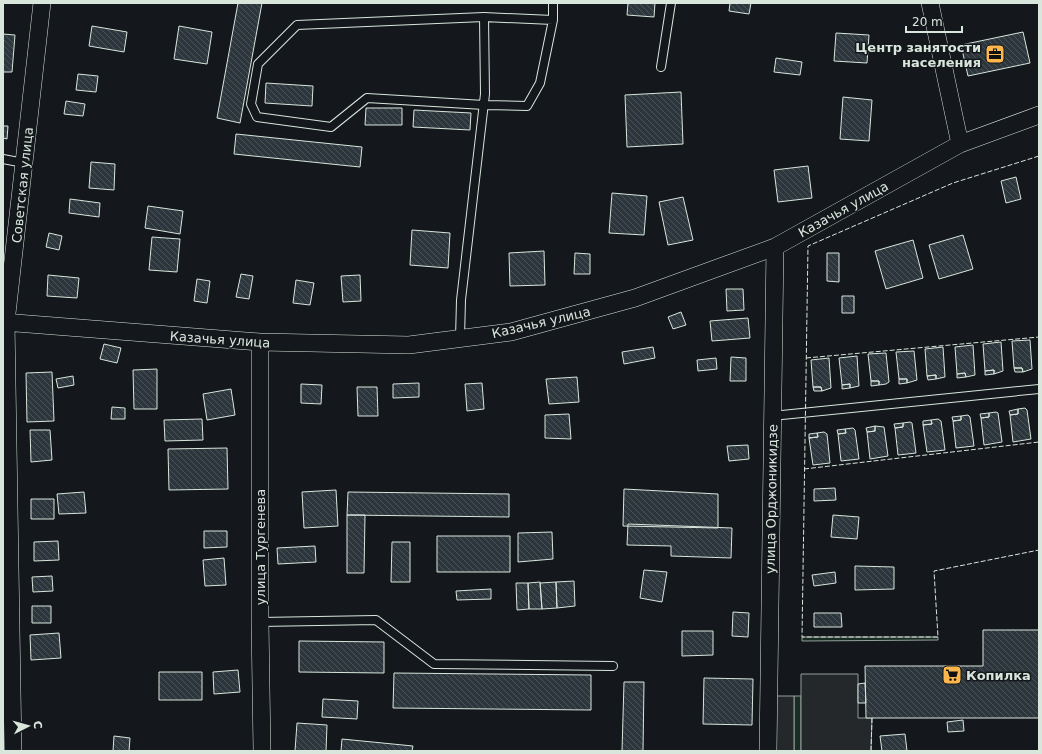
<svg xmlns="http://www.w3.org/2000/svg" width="1042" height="754" font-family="'DejaVu Sans',sans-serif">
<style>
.green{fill:#1a2d24;stroke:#939e99}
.parking{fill:#24282b;stroke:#939e99}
.building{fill:url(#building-back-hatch);stroke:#d8e6dc}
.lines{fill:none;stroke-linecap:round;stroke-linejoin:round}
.lane-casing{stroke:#d8e6dc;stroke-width:10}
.street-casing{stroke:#d8e6dc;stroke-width:18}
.lane{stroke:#14181c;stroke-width:8}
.street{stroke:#14181c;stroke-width:17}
.fence{stroke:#d8e6dc;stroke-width:1;stroke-dasharray:5 2;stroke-linecap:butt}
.labels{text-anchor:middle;stroke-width:3;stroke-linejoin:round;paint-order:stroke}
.poi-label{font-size:13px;font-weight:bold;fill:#d8e6dc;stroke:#14181c;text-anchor:end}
.street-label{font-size:13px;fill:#d8e6dc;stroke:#14181c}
</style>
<defs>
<pattern id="building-back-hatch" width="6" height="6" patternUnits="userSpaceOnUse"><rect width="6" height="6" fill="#2c363c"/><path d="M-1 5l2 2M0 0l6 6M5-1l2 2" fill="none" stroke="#4a5358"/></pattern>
</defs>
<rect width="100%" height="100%" fill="#14181c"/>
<path class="green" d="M802,637H938V640L802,641Z
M794,696H801V751H794Z"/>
<path class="parking" d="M801,674H858V718H872L871,751H801Z
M776,696H794V751H776Z"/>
<path class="building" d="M238,3H262L240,123L217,118Z
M628,3H655L654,17L627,15Z
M730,3H751L749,14L729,11Z
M92,26L127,32L124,52L89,46Z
M179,26L212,32L207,64L174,59Z
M1023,32L1030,63L968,76L961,45Z
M836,33L869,35L867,63L834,61Z
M3,34L15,35L12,72H3Z
M776,58L802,62L800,75L774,72Z
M78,74L98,76L96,92L76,90Z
M266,83L313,86L312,106L265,103Z
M681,92L683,144L627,147L625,95Z
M843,97L872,100L869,141L840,139Z
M66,101L85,104L83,116L64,114Z
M366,108H402V125H365Z
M414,110L471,113L470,130L413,127Z
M3,126H8L7,139L3,138Z
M236,134L362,147L360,167L234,154Z
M91,162L115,164L114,190L89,188Z
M808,166L812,198L778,202L774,170Z
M1016,177L1021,199L1006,203L1001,181Z
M612,193L647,196L644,235L609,233Z
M683,197L693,240L668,245L659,202Z
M70,199L100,203L99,217L69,213Z
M148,206L183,211L180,234L145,228Z
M412,230L450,233L448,268L410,265Z
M49,233L62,236L59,250L46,247Z
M963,235L973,269L939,279L929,245Z
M152,237L180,239L177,272L149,270Z
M913,240L923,278L886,289L875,251Z
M544,251L545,285L510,286L509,253Z
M575,253L590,254V274H574Z
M827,253H839V282L827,281Z
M241,274L253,276L249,299L236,297Z
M48,275L79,278L77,298L47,296Z
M360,275L361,301L343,302L341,276Z
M197,279L210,281L207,303L194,301Z
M296,280L314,283L310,305L293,303Z
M726,289H743L744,310L727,311Z
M842,296H854V313H842Z
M681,312L686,325L673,329L668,317Z
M748,318L750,338L712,341L710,321Z
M1030,340L1032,369L1023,372L1022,368H1014L1012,341Z
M1001,342L1003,371L994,374V370L985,371L983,344Z
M104,344L121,348L117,363L100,359Z
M973,345L975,375L966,377L965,373L957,374L955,347Z
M653,347L655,358L624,364L622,352Z
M943,347L945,377L936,379V375L927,376L925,349Z
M914,351L917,380L907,383V379H899L896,352Z
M886,353L889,382L886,384L879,385V381H871L868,354Z
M857,356L859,386L850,388V384L842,385L839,358Z
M731,357L746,358V381H730Z
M716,358L717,369L698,371L697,360Z
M829,358L831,388L822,391L821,387H813L811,360Z
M1014,368H1022L1023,372H1015Z
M157,369V409H134L133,370Z
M994,370V374L985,375V371Z
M52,372L54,421L27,422L26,373Z
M965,373L966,377L957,378V374Z
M936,375V379L928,380L927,376Z
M73,376L74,385L58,388L56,379Z
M577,377L579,402L549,404L546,379Z
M899,379H907V383L899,384Z
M871,381H879V385L871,386Z
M419,383V397L393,398V384Z
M482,383L484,409L467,411L465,384Z
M301,384L322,385L321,404L301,403Z
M850,384V388L842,389V385Z
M357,387H377L378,416H358Z
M813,387H821L822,391H814Z
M231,389L235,415L207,420L203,394Z
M112,407L125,408V419H111Z
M1025,408L1027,410L1031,439L1013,442L1010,415L1018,414V409Z
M1018,409V414L1010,415L1009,411Z
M996,412L998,413L1002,442L984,445L981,418L989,417V413Z
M989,413V417L981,418L980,414Z
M569,414L571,439L545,438V415Z
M968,415L970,417L974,446L956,448L953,421L961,420V416Z
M961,416V420L953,421L952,417Z
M202,419L203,440L165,441L164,420Z
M938,419L941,421L945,450L927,452L923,425L932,424L931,420Z
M931,420L932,424L923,425V421Z
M910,422L912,423L916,453L898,455L895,428L903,427V423Z
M903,423V427L895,428L894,424Z
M875,426V431L867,432L866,428Z
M875,426L884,427L888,456L870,459L867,432L875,431Z
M853,428L855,430L859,459L841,461L838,434L846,433L845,429Z
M845,429L846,433L838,434L837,430Z
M30,430H50L52,460L31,462Z
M824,432L827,434L830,463L813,465L809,438L818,437L817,433Z
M817,433L818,437L809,438V434Z
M748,445L749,459L729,461L727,446Z
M227,448L228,489L169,490L168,449Z
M835,488L836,500L814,501V489Z
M624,489L718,494V528L623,526Z
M336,490L338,526L304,528L302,492Z
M84,492L86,513L59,514L57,494Z
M348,492L509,494V517L347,515Z
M31,499H54V519H31Z
M347,515H365L364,573H347Z
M833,515L859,517L857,539L831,537Z
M628,524L732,528L731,558L671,556V546L627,545Z
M204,531H227V547L204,548Z
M552,532L553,559L518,562V533Z
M437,536H510V572H437Z
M58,541L59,560L34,561V542Z
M392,542H410V582H391Z
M315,546L316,562L278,564L277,548Z
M224,558L226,585L205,586L203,560Z
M855,566L894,567V589L855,590Z
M644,570L667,572L662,602L640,598Z
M835,572L836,583L814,586L812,575Z
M52,576L53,591L33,592L32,577Z
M574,581L575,606L557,608L556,582Z
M540,582L542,609H529L528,583Z
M556,582L557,608L542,609L540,583Z
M516,583H528L529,609L517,610Z
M491,589V599L457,600L456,591Z
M32,606H51V623H32Z
M733,612L749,613L748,637L732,636Z
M814,613H841L842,627H814Z
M983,630H1039V718H866L865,666H983Z
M682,631H713V655L682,656Z
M59,633L61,658L31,660L30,635Z
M299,641L384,642V673L299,672Z
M238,670L240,692L214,694L213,672Z
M159,672H202V700H159Z
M394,673L591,675V710L393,708Z
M704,678L753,679L752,725L703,724Z
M624,682H644L643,751H622Z
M865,683L866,703H858V684Z
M323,699L358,701L357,719L322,717Z
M963,720L964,731L948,732L947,722Z
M297,723L327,725L326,751H295Z
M905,734L907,751H882L880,736Z
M114,736L130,738L129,751H113Z
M342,739L413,746L412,751H341Z"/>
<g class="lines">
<defs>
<path id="lane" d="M484,17L297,25L258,64L251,104L257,117L331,127L367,98L484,105L527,106L540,83L553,20
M661,67L671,3
M3,159L24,163
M460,338L461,300L485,94L484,17L553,20V3
M772,416L1039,389
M260,622L376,620L434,664L613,666"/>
<path id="street" d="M930,3L960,144
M3,322L260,342L409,345L511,332L635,298L775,247L960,144L1039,115
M260,342V622L262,751
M13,751L6,322L42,3
M768,751L775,247"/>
</defs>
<use href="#lane" class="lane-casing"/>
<use href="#street" class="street-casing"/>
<use href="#lane" class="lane"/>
<use href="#street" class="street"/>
<path class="fence" d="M1039,156L953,183L808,246L802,637H938L934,571L1039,550
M806,358L1039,337
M804,469L1039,442
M871,751L872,718"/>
</g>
<defs>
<symbol id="office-square" viewBox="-11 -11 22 22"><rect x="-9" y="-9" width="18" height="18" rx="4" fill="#ffb74d" stroke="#14181c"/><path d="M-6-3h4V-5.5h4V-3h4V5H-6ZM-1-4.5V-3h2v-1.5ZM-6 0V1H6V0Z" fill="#111"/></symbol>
<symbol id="supermarket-square" viewBox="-11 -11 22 22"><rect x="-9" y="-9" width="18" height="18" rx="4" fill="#ffb74d" stroke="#14181c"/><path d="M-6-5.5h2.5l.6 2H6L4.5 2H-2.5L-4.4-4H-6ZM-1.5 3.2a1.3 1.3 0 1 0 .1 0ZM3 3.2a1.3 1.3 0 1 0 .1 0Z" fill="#111"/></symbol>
</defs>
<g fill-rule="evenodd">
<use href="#office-square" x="984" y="43" width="22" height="22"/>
<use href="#supermarket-square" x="941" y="664" width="22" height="22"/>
</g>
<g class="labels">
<g class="poi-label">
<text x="981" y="52">Центр занятости<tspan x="981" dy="15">населения</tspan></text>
<text x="966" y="680" text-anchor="start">Копилка</text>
</g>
<g class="street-label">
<text transform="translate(22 185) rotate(-84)" y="5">Советская улица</text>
<text transform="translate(843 209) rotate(-29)" y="5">Казачья улица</text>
<text transform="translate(541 322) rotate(-13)" y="5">Казачья улица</text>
<text transform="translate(220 339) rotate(4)" y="5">Казачья улица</text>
<text transform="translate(771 499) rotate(-89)" y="5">улица Орджоникидзе</text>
<text transform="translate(260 547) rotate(-90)" y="5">улица Тургенева</text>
</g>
</g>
<rect width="1042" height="754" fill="none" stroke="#d8e6dc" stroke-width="8"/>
<g transform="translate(28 726) rotate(84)" stroke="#14181c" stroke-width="3" paint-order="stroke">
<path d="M0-3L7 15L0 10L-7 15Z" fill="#d8e6dc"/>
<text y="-6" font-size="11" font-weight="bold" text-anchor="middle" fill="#d8e6dc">С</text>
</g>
<path d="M906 26v6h56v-6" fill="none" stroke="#d8e6dc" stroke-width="2"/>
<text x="912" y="26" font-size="12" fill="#d8e6dc" stroke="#14181c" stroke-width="3" paint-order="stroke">20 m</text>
</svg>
